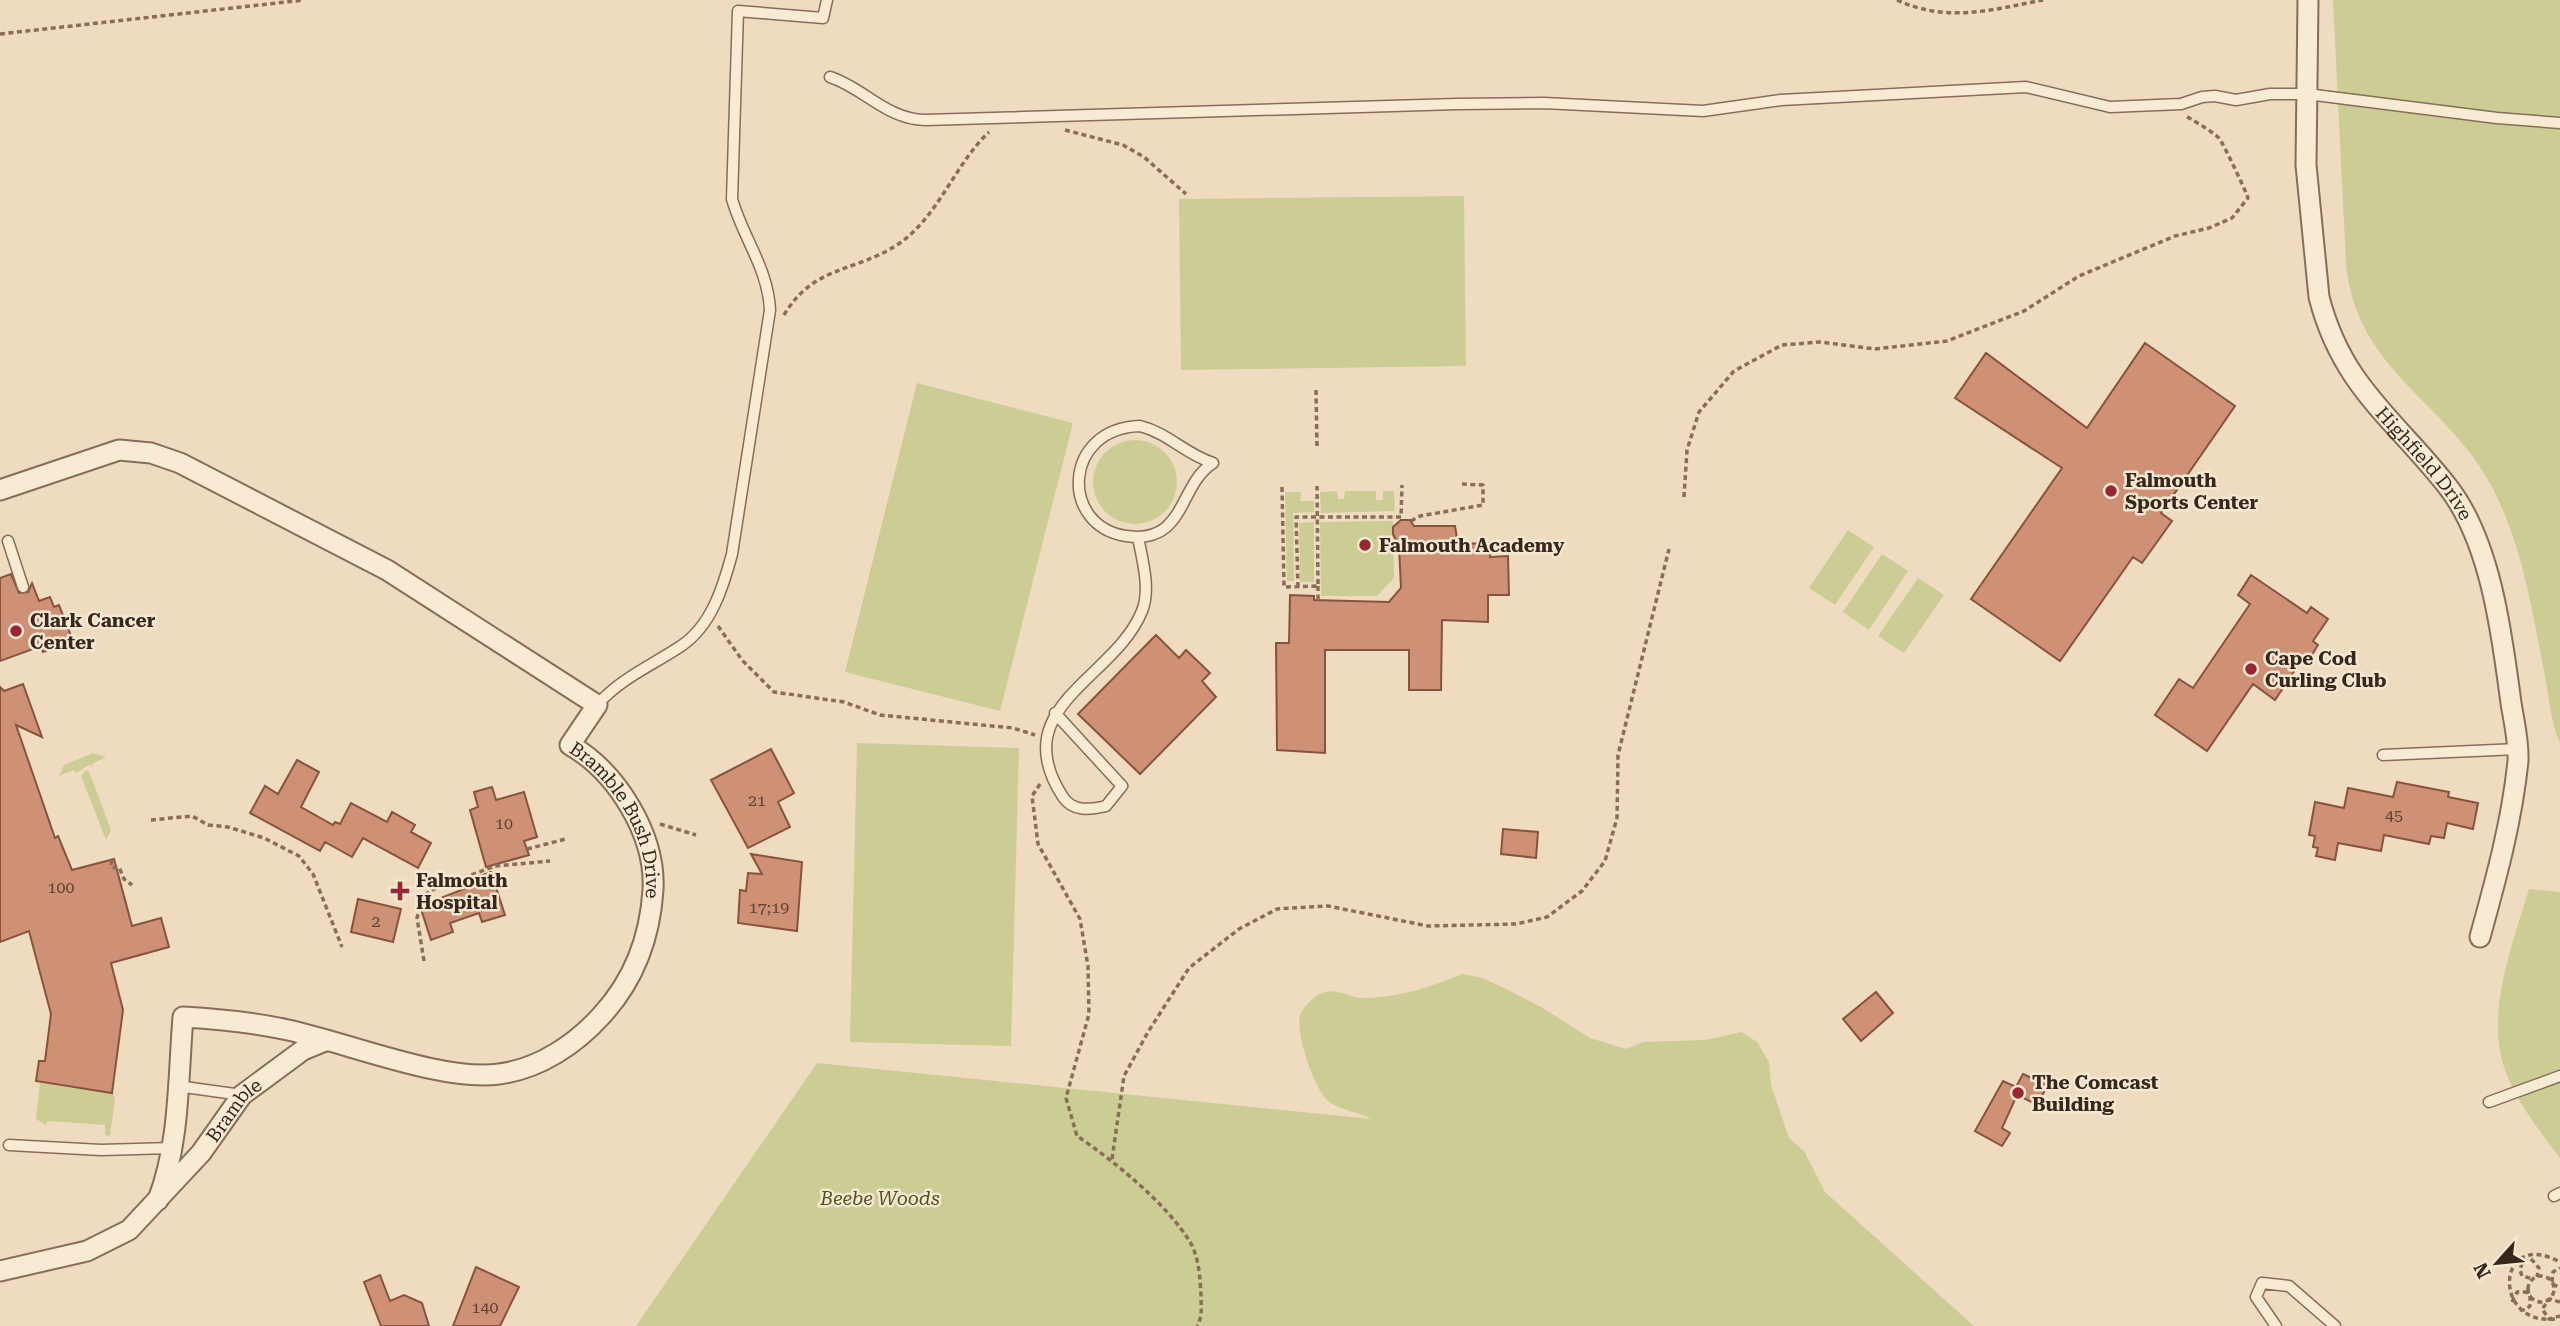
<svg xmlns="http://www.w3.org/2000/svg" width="2560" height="1326" font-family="'Roboto Serif',serif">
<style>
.green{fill:#cccd94}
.building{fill:#ce9175;stroke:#88533d;stroke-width:2}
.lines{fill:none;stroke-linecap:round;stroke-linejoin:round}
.lane-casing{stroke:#886d58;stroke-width:13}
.street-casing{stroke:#886d58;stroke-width:23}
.path{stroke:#886d58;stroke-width:3.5;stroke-dasharray:5 3.5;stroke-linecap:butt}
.lane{stroke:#f9ead4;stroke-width:10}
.street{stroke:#f9ead4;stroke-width:19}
.poi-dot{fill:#992733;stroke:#f6e7d0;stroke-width:2.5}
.labels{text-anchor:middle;stroke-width:5;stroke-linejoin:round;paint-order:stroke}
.number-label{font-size:16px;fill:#5e4233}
.street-label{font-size:19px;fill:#38271d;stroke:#f6e7d0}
.poi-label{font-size:19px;font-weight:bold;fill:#38271d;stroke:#f6e7d0;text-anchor:start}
.park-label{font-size:19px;font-style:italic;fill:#4d5523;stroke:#f6e7d0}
</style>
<rect width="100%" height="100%" fill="#efdcc0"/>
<path class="green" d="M2333,0H2560V743C2551,724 2549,697 2545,676C2532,611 2523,546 2492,487C2447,401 2356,371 2346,264Z
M1464,196L1466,366L1181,370L1179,199Z
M917,383L1073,423L1000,711L845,672Z
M1093 482a42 42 0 1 1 84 0a42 42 0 1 1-84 0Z
M1337,491L1338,499H1344L1345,491H1376V500H1383V491H1394L1395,511L1321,513L1320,492Z
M1285,492H1301L1300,501H1314V512L1293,513L1294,581H1287Z
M1393,521L1394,578L1377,596H1321L1320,522Z
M1314,522V582H1300L1299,523Z
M1848,530L1874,547L1835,605L1809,588Z
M1882,554L1908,571L1869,630L1843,612Z
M1918,578L1944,595L1904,653L1878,636Z
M857,743L1019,748L1011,1046L850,1042Z
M93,753L106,757L92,764L93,767L89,765L76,773L74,770L59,776L64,765Z
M86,770L89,771L111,830L106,840L81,776Z
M2529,889L2560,892V1158C2537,1127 2507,1091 2500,1051C2491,998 2514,939 2529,889Z
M1462,974L1483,978L1508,990L1541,1007L1590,1038L1626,1049L1643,1042L1705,1040L1742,1032L1757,1042L1769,1062L1771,1085L1789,1138L1804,1151L1825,1192L1974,1326H636L817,1063L1372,1119C1360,1112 1341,1111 1328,1101C1315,1090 1295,1033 1300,1016C1302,1008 1314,996 1322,993C1336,987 1350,998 1363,998C1398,998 1430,987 1462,974Z
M40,1083L112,1093L115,1097L110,1136L105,1135V1125L48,1121L46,1125L36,1119Z"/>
<path class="building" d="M2145,343L2235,406L2161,513L2172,521L2142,563L2133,557L2060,661L1971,599L2062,468L1955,398L1986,353L2087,428Z
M1401,520H1410L1414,526H1455L1458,544L1490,543V557L1508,556L1509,595H1488V622L1442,620L1441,690H1409V650H1325V753L1277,750L1276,643H1289L1290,595L1314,596V600L1389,602L1401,588L1399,547L1393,534V527Z
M11,574L19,593L28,592L32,583L39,601L50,597L54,607L59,605L73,641L43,652L41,646L0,661V578Z
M2251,575L2307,613L2311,607L2328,619L2313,641L2318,645L2310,658L2305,655L2275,700L2253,684L2207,751L2155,715L2179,679L2193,688L2250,604L2238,595Z
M1156,635L1179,658L1186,650L1210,673L1202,681L1216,697L1140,774L1078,714Z
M23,684L42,737L16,725L55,838L58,836L72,870L114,859L132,926L161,918L169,947L111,963L123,1010L112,1093L36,1081L39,1061H45L51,1014L29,931L0,942V687L4,691Z
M771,749L794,793L778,802L790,827L748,848L711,780Z
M297,760L319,772L301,807L333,825L335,822L340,824L351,803L387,822L392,812L415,825L411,832L431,843L418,868L363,838L352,857L325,842L320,851L250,813L265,786L278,794Z
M2397,782L2449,792L2448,797L2478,803L2473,829L2447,823L2444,838L2431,836L2429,844L2384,835L2381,851L2338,843L2335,860L2316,856L2318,848L2313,847L2315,836L2309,835L2315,802L2344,808L2348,788L2393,797Z
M492,787L496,800L524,792L537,837L524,841L529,855L486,867L470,810L478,807L474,792Z
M1503,829L1538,832L1536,858L1501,854Z
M751,854L802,862L797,931L738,923L740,890L746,891L748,873L762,874Z
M491,872L505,915L482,922L479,913L450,923L453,932L431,940L420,906L464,889L462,882Z
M358,899L401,909L393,942L351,932Z
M1876,992L1893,1013L1861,1041L1843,1019Z
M2023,1074L2047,1085L2038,1105L2017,1095L2002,1128L2010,1133L2002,1146L1975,1131L2003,1081L2016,1087Z
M476,1267L519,1287L500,1326H453Z
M380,1275L390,1301L404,1295L422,1303L429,1326H381L364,1282Z"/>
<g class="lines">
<defs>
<path id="lane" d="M830,77C864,88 886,119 925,120L1457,104L1544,103L1703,111L1781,100L2026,87L2110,107L2181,104L2202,97L2215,96L2236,100L2270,94H2307L2497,118L2560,123
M1140,426C1168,433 1185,454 1213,463C1178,485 1186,545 1126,536C1059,526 1063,428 1140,426Z
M8,541L23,587
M597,705C621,678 651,666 681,646C711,626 723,588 732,554L770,310C768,268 743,238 732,199L738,11L823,18L827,0
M1055,713L1122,786L1106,806C1090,810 1073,812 1063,797C1004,707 1115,679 1142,611C1151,589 1142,559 1138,537
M2383,755L2518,749
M177,1086L242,1095
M2489,1102L2560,1076
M9,1145L101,1150L172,1148
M2554,1196L2560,1193
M2276,1326L2256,1297L2262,1283L2289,1286L2335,1326"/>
<g id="street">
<path id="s1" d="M2308,0L2306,165L2319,297C2342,387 2395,419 2448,487C2491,542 2502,635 2511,703C2514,722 2519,742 2518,761C2512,821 2496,879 2480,937"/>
<path id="s2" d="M0,490L119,450L151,453L180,463L387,570L597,705L570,745C617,772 656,835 653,890C650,937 634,980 602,1015C576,1044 539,1069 499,1074C443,1082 345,1042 288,1030C253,1022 218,1019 183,1017C178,1077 180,1143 158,1200"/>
<path id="s3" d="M0,1271L87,1251L129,1230L201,1153L242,1095L303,1050L325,1041"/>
</g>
</defs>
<use href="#lane" class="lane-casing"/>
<use href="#street" class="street-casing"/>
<path class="path" d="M1897,0C1947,23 1991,10 2043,0
M0,34L304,0
M1065,130L1123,145L1144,157L1186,194
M784,315C814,265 853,273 897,245C938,218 954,165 989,132
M1316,390L1317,447
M1282,487L1284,587L1318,586L1317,486
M1684,497L1687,450L1699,412L1734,371L1782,345L1820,342L1875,349L1947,341L2024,311L2079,276L2175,236L2209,228L2232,218L2248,198C2246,191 2222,141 2219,138C2209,129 2197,123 2186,116
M1411,521L1420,516L1483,505V485L1462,484
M1318,586V600
M1298,587L1296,517H1401L1402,485
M718,626L742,660L774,692L844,702L880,715L1013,728L1035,735
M1040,784L1032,796L1038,844L1080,919L1088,966L1089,1014L1066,1098L1077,1136C1113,1160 1167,1204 1190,1242C1199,1257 1200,1278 1201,1295C1201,1306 1203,1316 1197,1326
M151,820L192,816L208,825L228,827L264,838L299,856L313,874L342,947
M660,824L696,835
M527,849L566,839
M111,860L112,868L119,867L124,879L132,885
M424,961L417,918L422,900L429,891L495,866L550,861
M1112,1159L1124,1076L1148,1032L1189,968L1239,929L1277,909L1328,906L1428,926L1516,924L1547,917L1582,891L1605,861L1617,818L1618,755L1669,549
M2531,1259L2539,1268L2537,1277
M2522,1263L2520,1270L2522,1276L2534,1279
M2528 1289a13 13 0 1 1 26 0a13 13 0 1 1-26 0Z
M2552,1282L2553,1272L2560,1268
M2553,1284L2560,1288
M2512,1302L2517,1292H2526L2530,1296V1306L2525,1310H2518
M2560,1302L2550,1299L2542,1309L2549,1319L2560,1316
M2555,1319C2491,1326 2496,1227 2560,1262"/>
<use href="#lane" class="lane"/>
<use href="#street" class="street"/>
</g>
<g class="poi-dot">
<circle cx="2111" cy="491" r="7"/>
<circle cx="1365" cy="545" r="7"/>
<circle cx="16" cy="631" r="7"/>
<circle cx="2251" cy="669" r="7"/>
<path d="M396.5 880.5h7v7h7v7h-7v7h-7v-7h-7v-7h7z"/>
<circle cx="2018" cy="1093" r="7"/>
</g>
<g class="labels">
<g class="number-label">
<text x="757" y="806">21</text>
<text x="2394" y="821">45</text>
<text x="504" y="829">10</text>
<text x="61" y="893">100</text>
<text x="769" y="913">17;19</text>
<text x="376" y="927">2</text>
<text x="485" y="1313">140</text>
</g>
<g class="street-label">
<text dy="7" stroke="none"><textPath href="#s1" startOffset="497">Highfield Drive</textPath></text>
<text dy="7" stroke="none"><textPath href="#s2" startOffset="812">Bramble Bush Drive</textPath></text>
<text dy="7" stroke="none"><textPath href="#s3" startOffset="296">Bramble</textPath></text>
</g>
<g class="poi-label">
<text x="2125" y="487">Falmouth<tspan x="2125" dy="22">Sports Center</tspan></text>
<text x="1379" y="552">Falmouth Academy</text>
<text x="30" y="627">Clark Cancer<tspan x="30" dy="22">Center</tspan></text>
<text x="2265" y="665">Cape Cod<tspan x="2265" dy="22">Curling Club</tspan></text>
<text x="416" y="887">Falmouth<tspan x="416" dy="22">Hospital</tspan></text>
<text x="2032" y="1089">The Comcast<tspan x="2032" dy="22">Building</tspan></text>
</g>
<g class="park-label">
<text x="880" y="1205">Beebe Woods</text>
</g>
</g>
<g transform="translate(2497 1263) rotate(243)" stroke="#f6e7d0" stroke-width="5" paint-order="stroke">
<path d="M0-5L12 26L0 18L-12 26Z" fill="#38271d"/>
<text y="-10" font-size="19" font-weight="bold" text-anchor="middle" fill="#38271d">N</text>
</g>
</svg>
